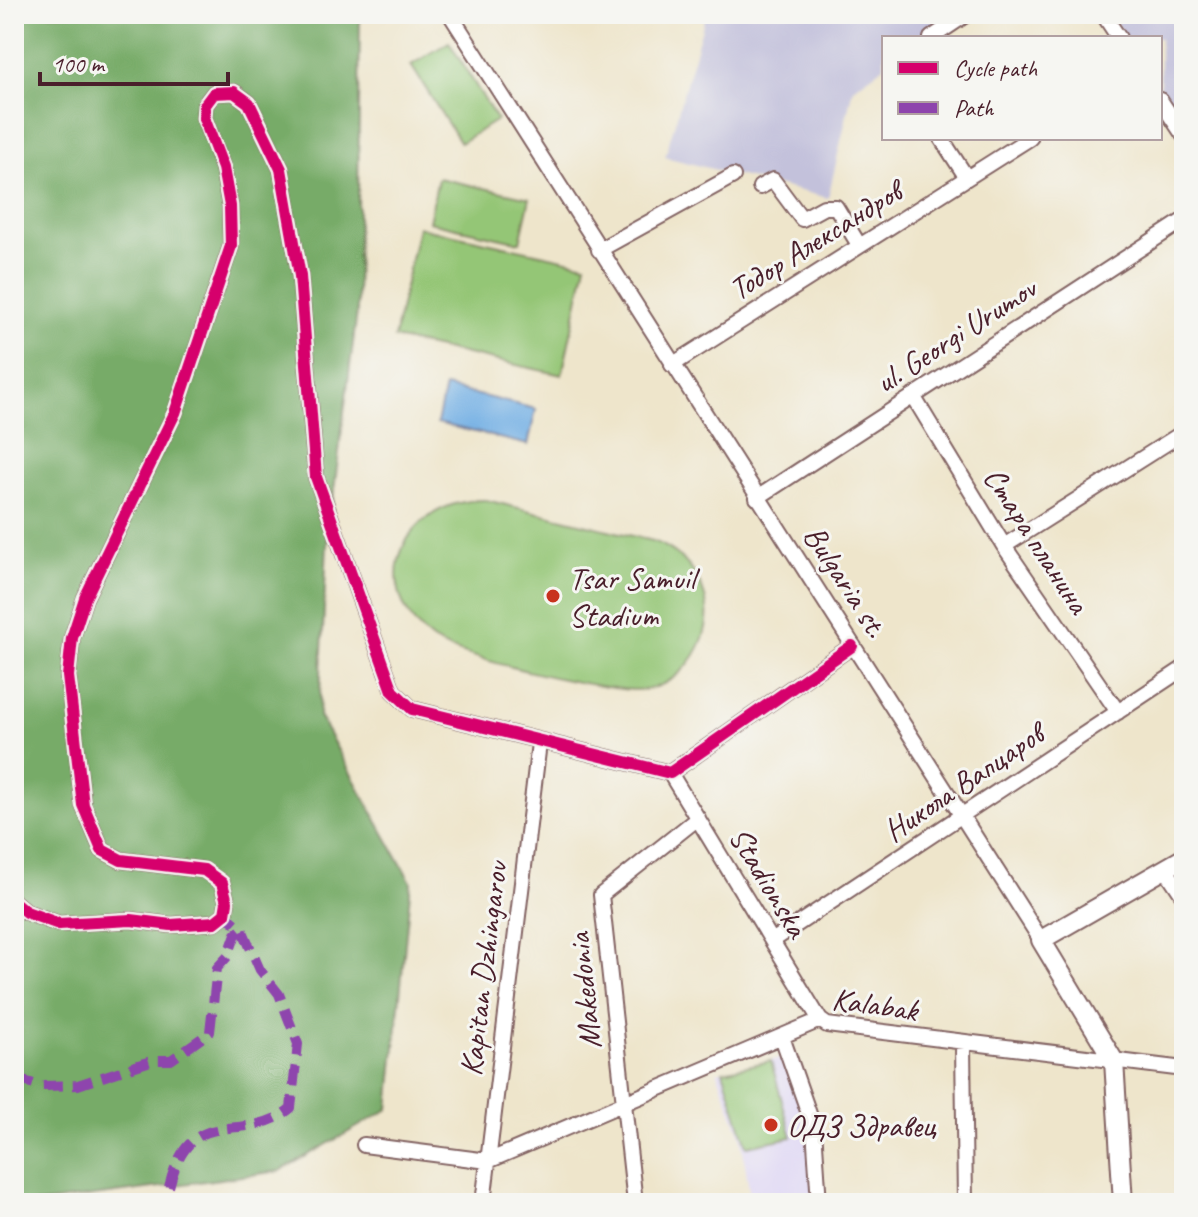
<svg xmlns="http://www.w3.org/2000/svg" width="1198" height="1217" font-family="Caveat,sans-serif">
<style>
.built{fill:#ded5f5}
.industrial{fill:#c3c1db}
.green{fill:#94c676;stroke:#6f7250;stroke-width:2}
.forest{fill:#77ab67;stroke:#606549;stroke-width:2}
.water{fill:#72afe4;stroke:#5e6788;stroke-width:2}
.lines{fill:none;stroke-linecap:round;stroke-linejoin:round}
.minor-casing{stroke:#836463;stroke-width:18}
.tertiary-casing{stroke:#836463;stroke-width:22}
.minor{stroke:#fff;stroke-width:14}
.tertiary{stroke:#fff;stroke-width:18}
.quiet{stroke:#8e44ad;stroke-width:10;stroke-dasharray:20 10;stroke-linecap:butt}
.cycleway-casing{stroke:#f6f6f2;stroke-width:17}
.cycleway{stroke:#d6006c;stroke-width:12}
.poi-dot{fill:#c8321e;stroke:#f6f6f2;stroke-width:3}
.labels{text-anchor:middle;stroke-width:6;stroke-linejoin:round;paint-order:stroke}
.street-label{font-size:32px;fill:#4a1f2b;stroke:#f6f6f2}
.poi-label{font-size:32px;fill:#4a1f2b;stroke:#f6f6f2;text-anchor:start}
</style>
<rect width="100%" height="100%" fill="#f6f6f2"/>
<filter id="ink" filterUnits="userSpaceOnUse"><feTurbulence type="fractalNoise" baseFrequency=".0125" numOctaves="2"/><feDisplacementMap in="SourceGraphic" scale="16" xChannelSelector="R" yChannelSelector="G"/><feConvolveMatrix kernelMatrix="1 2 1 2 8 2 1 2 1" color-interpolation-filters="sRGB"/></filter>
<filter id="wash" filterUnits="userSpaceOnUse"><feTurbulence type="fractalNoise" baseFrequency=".006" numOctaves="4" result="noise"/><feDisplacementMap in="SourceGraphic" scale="32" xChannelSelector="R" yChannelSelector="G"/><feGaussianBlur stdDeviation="1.8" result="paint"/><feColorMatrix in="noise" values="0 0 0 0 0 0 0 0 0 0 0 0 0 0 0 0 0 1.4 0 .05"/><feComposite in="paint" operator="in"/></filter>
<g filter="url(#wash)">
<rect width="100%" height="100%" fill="#eee5cb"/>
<path class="built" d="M783,1058L804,1114L813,1163V1203H751L741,1136L717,1072Z"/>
<path class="industrial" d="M706,14H958L924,38H884V66L853,88L828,198L665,157Z
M1110,14H1184V127L1160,90V38H1126Z"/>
<path class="green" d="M449,42L497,120L460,143L411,65Z
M438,178L530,198L520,242L429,222Z
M418,227L586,264L562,375L394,338Z
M486,500L653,541C691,555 718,597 703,638C694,663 674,684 648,689C619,696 454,657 431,639C364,584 404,499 486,500Z
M771,1061L792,1137L747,1146L723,1071Z"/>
<path class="forest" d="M14,14H360L357,312L327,545L319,716L411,882L389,1109L280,1171L42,1203H14Z"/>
<path class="water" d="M445,387L536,409L528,445L437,423Z"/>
</g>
<g filter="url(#ink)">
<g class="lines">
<defs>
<path id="minor" d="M450,14L1041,940
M1103,14L1119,38
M931,38L967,14
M1160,100L1184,136
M941,138L967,178
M760,187L773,180L802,219L824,207H836L859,245
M599,250L733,176
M672,365L1030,138
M913,396L1004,546L1118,712
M757,498L1184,220
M1004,546L1184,432
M670,773L820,1020L827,1025L1184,1069
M1166,870L1184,897
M14,902L26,912L59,924L131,920L171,925L215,922L225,914L227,902L222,883L204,870L121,860L102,850L83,805L68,676L72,638L85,598L175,413L231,246L230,206L223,168L204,118L205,105L214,93L234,92L249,103L281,169L300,276L316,477L393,691L412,709L670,773L852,646
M772,941L1184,668
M782,1037L814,1128L819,1203
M963,1044L965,1203
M364,1145L488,1161L820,1020
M483,1203L539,743
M635,1203L601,895L698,818"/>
<path id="tertiary" d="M1123,1203L1114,1061L1041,940L1184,858"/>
</defs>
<use href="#minor" class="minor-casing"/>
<use href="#tertiary" class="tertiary-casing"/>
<use href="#minor" class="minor"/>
<use href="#tertiary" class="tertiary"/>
<path class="quiet" d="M14,1078L41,1086L78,1085L154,1060H171L210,1032L217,968L228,956L236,934L242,929
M169,1187C191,1098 243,1148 291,1108L298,1044L279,994L260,970L242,929L225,914"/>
<defs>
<path id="cycleway" d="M14,902L26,912L59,924L131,920L171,925L215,922L225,914L227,902L222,883L204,870L121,860L102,850L83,805L68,676L72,638L85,598L175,413L231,246L230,206L223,168L204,118L205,105L214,93L234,92L249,103L281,169L300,276L316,477L393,691L412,709L670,773L852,646"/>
</defs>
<use href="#cycleway" class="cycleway-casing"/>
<use href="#cycleway" class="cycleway"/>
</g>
</g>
<g class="poi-dot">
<circle cx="553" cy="596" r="8"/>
<circle cx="771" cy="1125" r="8"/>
</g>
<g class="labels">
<g class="street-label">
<text transform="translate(815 240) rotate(-32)" y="11">Тодор Александров</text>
<text transform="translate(955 335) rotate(-33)" y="11">ul. Georgi Urumov</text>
<text transform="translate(1037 540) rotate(57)" y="11">Стара планина</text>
<text transform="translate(846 581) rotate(57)" y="11">Bulgaria st.</text>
<text transform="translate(963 782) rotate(-34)" y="11">Никола Вапцаров</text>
<text transform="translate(769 882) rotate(59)" y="11">Stadionska</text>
<text transform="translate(483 969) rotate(-83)" y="11">Kapitan Dzhingarov</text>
<text transform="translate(584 991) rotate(-96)" y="11">Makedonia</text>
<text transform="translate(875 1004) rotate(8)" y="11">Kalabak</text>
</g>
<g class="poi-label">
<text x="569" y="589">Tsar Samuil<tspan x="569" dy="37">Stadium</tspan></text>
<text x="787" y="1136">ОДЗ Здравец</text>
</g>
</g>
<rect width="1198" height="1217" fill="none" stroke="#f6f6f2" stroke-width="48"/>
<rect x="882" y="36" width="280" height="104" fill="#f6f6f2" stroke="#b1a0a2" stroke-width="2"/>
<rect x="898" y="62" width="40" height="12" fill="#d6006c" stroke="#b1a0a2" stroke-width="2"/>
<text x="954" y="76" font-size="24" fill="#4a1f2b">Cycle path</text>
<rect x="898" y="102" width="40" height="12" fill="#8e44ad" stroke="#b1a0a2" stroke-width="2"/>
<text x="954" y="116" font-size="24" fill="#4a1f2b">Path</text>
<path d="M40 72v12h188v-12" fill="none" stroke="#4a1f2b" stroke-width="4"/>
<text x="52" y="72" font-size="24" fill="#4a1f2b" stroke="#f6f6f2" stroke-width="6" paint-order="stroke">100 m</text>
</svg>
